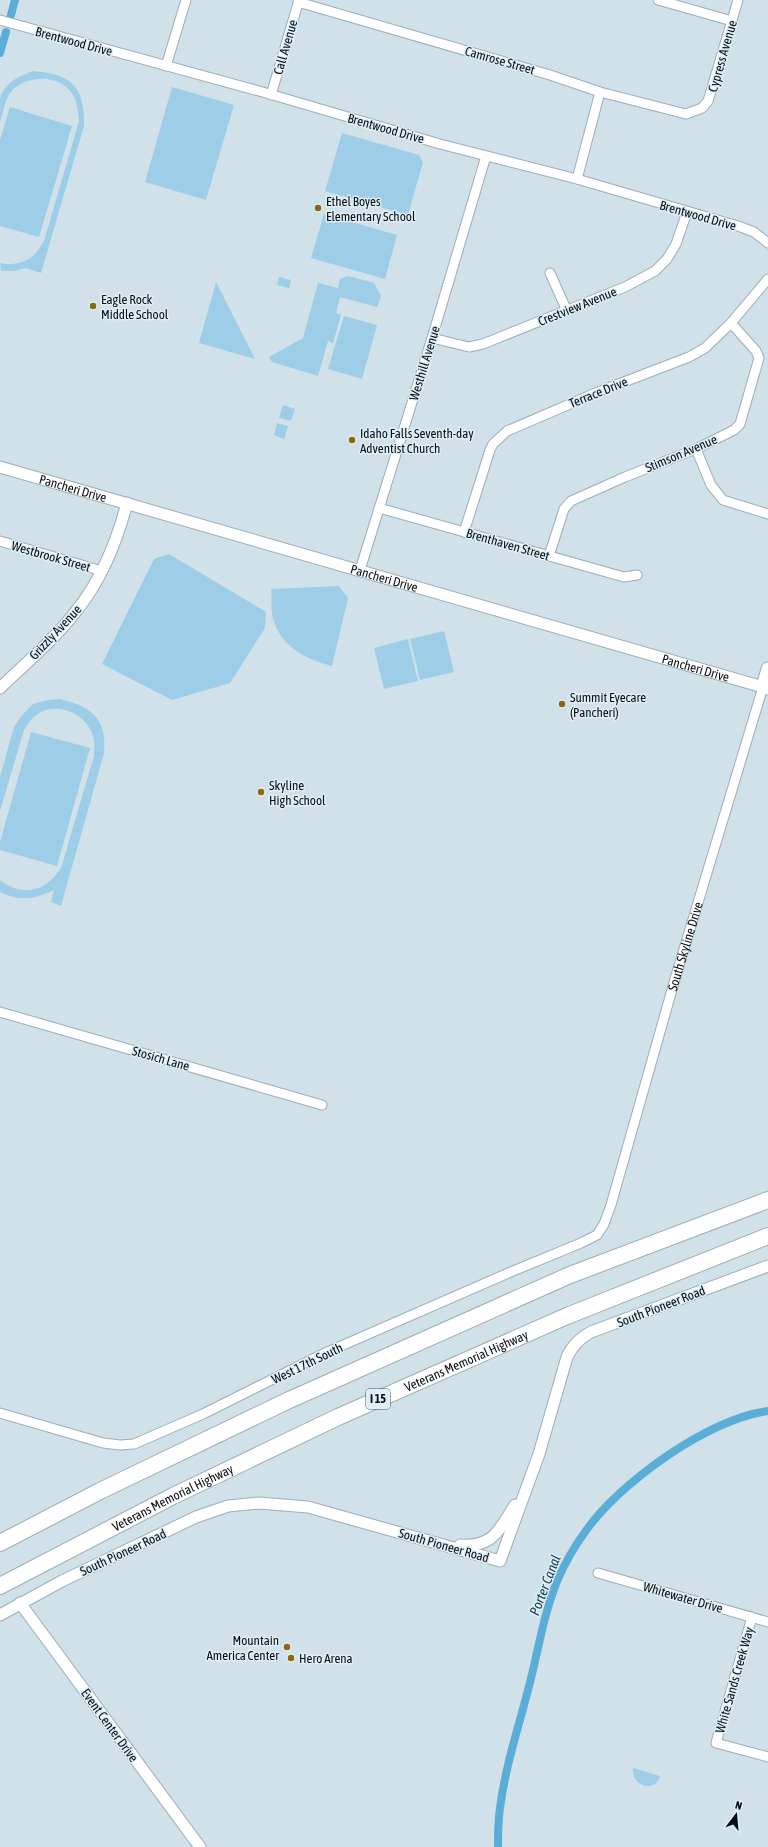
<svg xmlns="http://www.w3.org/2000/svg" width="768" height="1847" font-family="'Asap Condensed',sans-serif">
<style>
.green{fill:#9dcde7}
.lines{fill:none;stroke-linecap:round;stroke-linejoin:round}
.canal{stroke:#59add7;stroke-width:8}
.minor-casing{stroke:#9dadb6;stroke-width:11}
.tertiary-casing{stroke:#9dadb6;stroke-width:13}
.secondary-casing{stroke:#9dadb6;stroke-width:15}
.motorway-casing{stroke:#9dadb6;stroke-width:18}
.minor{stroke:#fff;stroke-width:9}
.tertiary{stroke:#fff;stroke-width:11}
.secondary{stroke:#fff;stroke-width:13}
.motorway{stroke:#fff;stroke-width:16}
.poi-dot{fill:#8f680d;stroke:#deeff8;stroke-width:1.5}
.labels{text-anchor:middle;stroke-width:3;stroke-linejoin:round;paint-order:stroke}
.shield{fill:#deeff8;stroke:#485156;stroke-width:1}
.shield-label{font-size:12px;font-weight:bold;fill:#080d10}
.street-label{font-size:13px;fill:#080d10;stroke:#deeff8}
.poi-label{font-size:13px;fill:#080d10;stroke:#deeff8;text-anchor:start}
.water-label{font-size:14px;font-style:italic;fill:#153b4d;stroke:#deeff8}
</style>
<rect width="100%" height="100%" fill="#d1e1ea"/>
<path class="green" d="M33,71C71,74 85,86 84,126L41,273L26,268L14,271H1L0,263C10,266 26,263 34,255C38,251 41,246 44,241L79,121C78,113 78,105 74,97C63,74 26,73 10,93C5,100 3,113 0,122C0,115 0,106 0,99C3,84 19,76 33,71Z
M172,87L234,105L206,200L145,182Z
M10,107L72,126L39,237L0,226V140Z
M342,133L419,155L423,162L408,215L325,191Z
M324,214L397,235L385,279L311,258Z
M348,276L374,283L381,296L377,307L340,297L336,313L341,315L333,343L328,341L318,376L272,362L269,357L303,338L318,283L338,288L340,279Z
M279,277L291,280L289,288L277,285Z
M216,282L255,359L199,343Z
M344,316L377,325L362,379L328,369Z
M283,405L295,409L291,421L279,418Z
M277,423L288,426L284,439L274,435Z
M169,554L266,612L265,628L230,683L172,700L102,664L154,559Z
M339,586L348,598L332,666C304,659 278,645 272,614C271,606 272,597 271,589Z
M444,631L454,672L420,680L410,639Z
M408,639L418,681L384,689L374,648Z
M60,699C92,707 107,718 104,753L61,906L51,902L54,890C36,899 19,902 0,892V880C23,898 46,891 61,868L94,756C94,751 95,745 94,740C90,717 62,702 41,712C33,716 28,724 24,730L0,811V777L14,727L22,715L33,704L48,700Z
M31,732L90,748L57,866L0,850V842Z
M633,1768L660,1776C656,1793 631,1787 633,1768Z"/>
<g class="lines">
<path class="canal" d="M11,15L15,0
M0,53L6,32
M498,1847C498,1834 498,1821 500,1808C505,1768 518,1729 528,1690C538,1653 543,1615 558,1579C565,1563 574,1547 585,1532C619,1483 708,1419 768,1411"/>
<defs>
<g id="minor">
<path d="M658,0L732,21"/>
<path d="M298,2L550,75L600,92L686,114L702,108L708,101L738,0"/>
<path d="M0,20L266,93L440,144L577,179L738,226L754,232L768,243"/>
<path d="M166,66L186,0"/>
<path d="M271,95L299,0"/>
<path d="M577,179L600,92"/>
<path d="M550,273L567,311"/>
<path d="M432,338L469,347L483,344L625,287L655,271L667,259L676,244L687,212"/>
<path d="M696,449L711,485L723,500L768,514"/>
<path d="M379,508L624,577L637,575"/>
<path d="M464,532L490,450L493,444L507,431L598,392L689,357L705,348L731,323L768,279"/>
<path d="M0,541L102,571"/>
<path d="M549,556L564,509L571,501L625,477L696,449L734,430L740,424L759,358L756,351L731,323"/>
<path d="M360,570L432,338L486,156"/>
<path d="M0,1012L322,1105"/>
<path id="s1" d="M0,1413L103,1443L120,1445L134,1444L203,1414L325,1353L513,1271L581,1243L597,1235L604,1224L611,1205L675,979L763,687"/>
<path d="M598,1573L768,1622"/>
<path d="M752,1617L716,1743L768,1757"/>
</g>
<g id="tertiary">
<path id="s2" d="M0,467L763,687"/>
<path d="M0,688C26,663 55,639 77,610C101,580 117,541 127,503"/>
<path d="M460,1545C494,1547 499,1530 515,1505"/>
<path d="M20,1603L200,1847"/>
<path d="M0,1615L62,1581L196,1517L228,1506L259,1503L308,1507L500,1561L539,1454L567,1357C573,1345 579,1339 591,1332L768,1266"/>
</g>
<path id="secondary" d="M768,669L763,687L768,688"/>
<g id="motorway">
<path d="M0,1543L100,1491L287,1401L570,1275L768,1200"/>
<path id="s3" d="M0,1586L173,1496L338,1417L567,1316L768,1236"/>
</g>
</defs>
<use href="#minor" class="minor-casing"/>
<use href="#tertiary" class="tertiary-casing"/>
<use href="#secondary" class="secondary-casing"/>
<use href="#motorway" class="motorway-casing"/>
<use href="#minor" class="minor"/>
<use href="#tertiary" class="tertiary"/>
<use href="#secondary" class="secondary"/>
<use href="#motorway" class="motorway"/>
</g>
<g class="poi-dot">
<circle cx="318" cy="208" r="4"/>
<circle cx="93" cy="306" r="4"/>
<circle cx="352" cy="440" r="4"/>
<circle cx="562" cy="704" r="4"/>
<circle cx="261" cy="792" r="4"/>
<circle cx="287" cy="1647" r="4"/>
<circle cx="291" cy="1658" r="4"/>
</g>
<g class="labels">
<rect class="shield" x="366" y="1389" width="24" height="20" rx="3"/>
<g class="shield-label">
<text x="378" y="1403">I 15</text>
</g>
<g class="street-label">
<text transform="translate(74 41) rotate(15)" y="5">Brentwood Drive</text>
<text transform="translate(285 47) rotate(-74)" y="5">Call Avenue</text>
<text transform="translate(722 56) rotate(-74)" y="5">Cypress Avenue</text>
<text transform="translate(500 60) rotate(16)" y="5">Camrose Street</text>
<text transform="translate(386 128) rotate(16)" y="5">Brentwood Drive</text>
<text transform="translate(698 215) rotate(16)" y="5">Brentwood Drive</text>
<text transform="translate(577 306) rotate(-22)" y="5">Crestview Avenue</text>
<text transform="translate(424 363) rotate(-73)" y="5">Westhill Avenue</text>
<text transform="translate(598 392) rotate(-22)" y="5">Terrace Drive</text>
<text transform="translate(681 453) rotate(-23)" y="5">Stimson Avenue</text>
<text dy="5" stroke="none"><textPath href="#s2" startOffset="76">Pancheri Drive</textPath></text>
<text transform="translate(508 544) rotate(16)" y="5">Brenthaven Street</text>
<text transform="translate(51 556) rotate(16)" y="5">Westbrook Street</text>
<text dy="5" stroke="none"><textPath href="#s2" startOffset="400">Pancheri Drive</textPath></text>
<text transform="translate(55 632) rotate(-47)" y="5">Grizzly Avenue</text>
<text dy="5" stroke="none"><textPath href="#s2" startOffset="724">Pancheri Drive</textPath></text>
<text dy="5" stroke="none"><textPath href="#s1" startOffset="949">South Skyline Drive</textPath></text>
<text transform="translate(161 1058) rotate(16)" y="5">Stosich Lane</text>
<text transform="translate(661 1306) rotate(-21)" y="5">South Pioneer Road</text>
<text dy="5" stroke="none"><textPath href="#s3" startOffset="518">Veterans Memorial Highway</textPath></text>
<text transform="translate(307 1363) rotate(-26)" y="5">West 17th South</text>
<text dy="5" stroke="none"><textPath href="#s3" startOffset="194">Veterans Memorial Highway</textPath></text>
<text transform="translate(444 1545) rotate(16)" y="5">South Pioneer Road</text>
<text transform="translate(123 1552) rotate(-25)" y="5">South Pioneer Road</text>
<text transform="translate(683 1597) rotate(16)" y="5">Whitewater Drive</text>
<text transform="translate(734 1680) rotate(-74)" y="5">White Sands Creek Way</text>
<text transform="translate(110 1725) rotate(54)" y="5">Event Center Drive</text>
</g>
<g class="poi-label">
<text x="326" y="206">Ethel Boyes<tspan x="326" dy="15">Elementary School</tspan></text>
<text x="101" y="304">Eagle Rock<tspan x="101" dy="15">Middle School</tspan></text>
<text x="360" y="438">Idaho Falls Seventh-day<tspan x="360" dy="15">Adventist Church</tspan></text>
<text x="570" y="702">Summit Eyecare<tspan x="570" dy="15">(Pancheri)</tspan></text>
<text x="269" y="790">Skyline<tspan x="269" dy="15">High School</tspan></text>
<text x="279" y="1645" text-anchor="end">Mountain<tspan x="279" dy="15">America Center</tspan></text>
<text x="299" y="1663">Hero Arena</text>
</g>
<g class="water-label">
<text transform="translate(545 1585) rotate(-69)" y="5">Porter Canal</text>
</g>
</g>
<g transform="translate(736 1815) rotate(16)" stroke="#deeff8" stroke-width="3" paint-order="stroke">
<path d="M0-3L7 15L0 10L-7 15Z" fill="#080d10"/>
<text y="-6" font-size="11" font-weight="bold" text-anchor="middle" fill="#080d10">N</text>
</g>
</svg>
